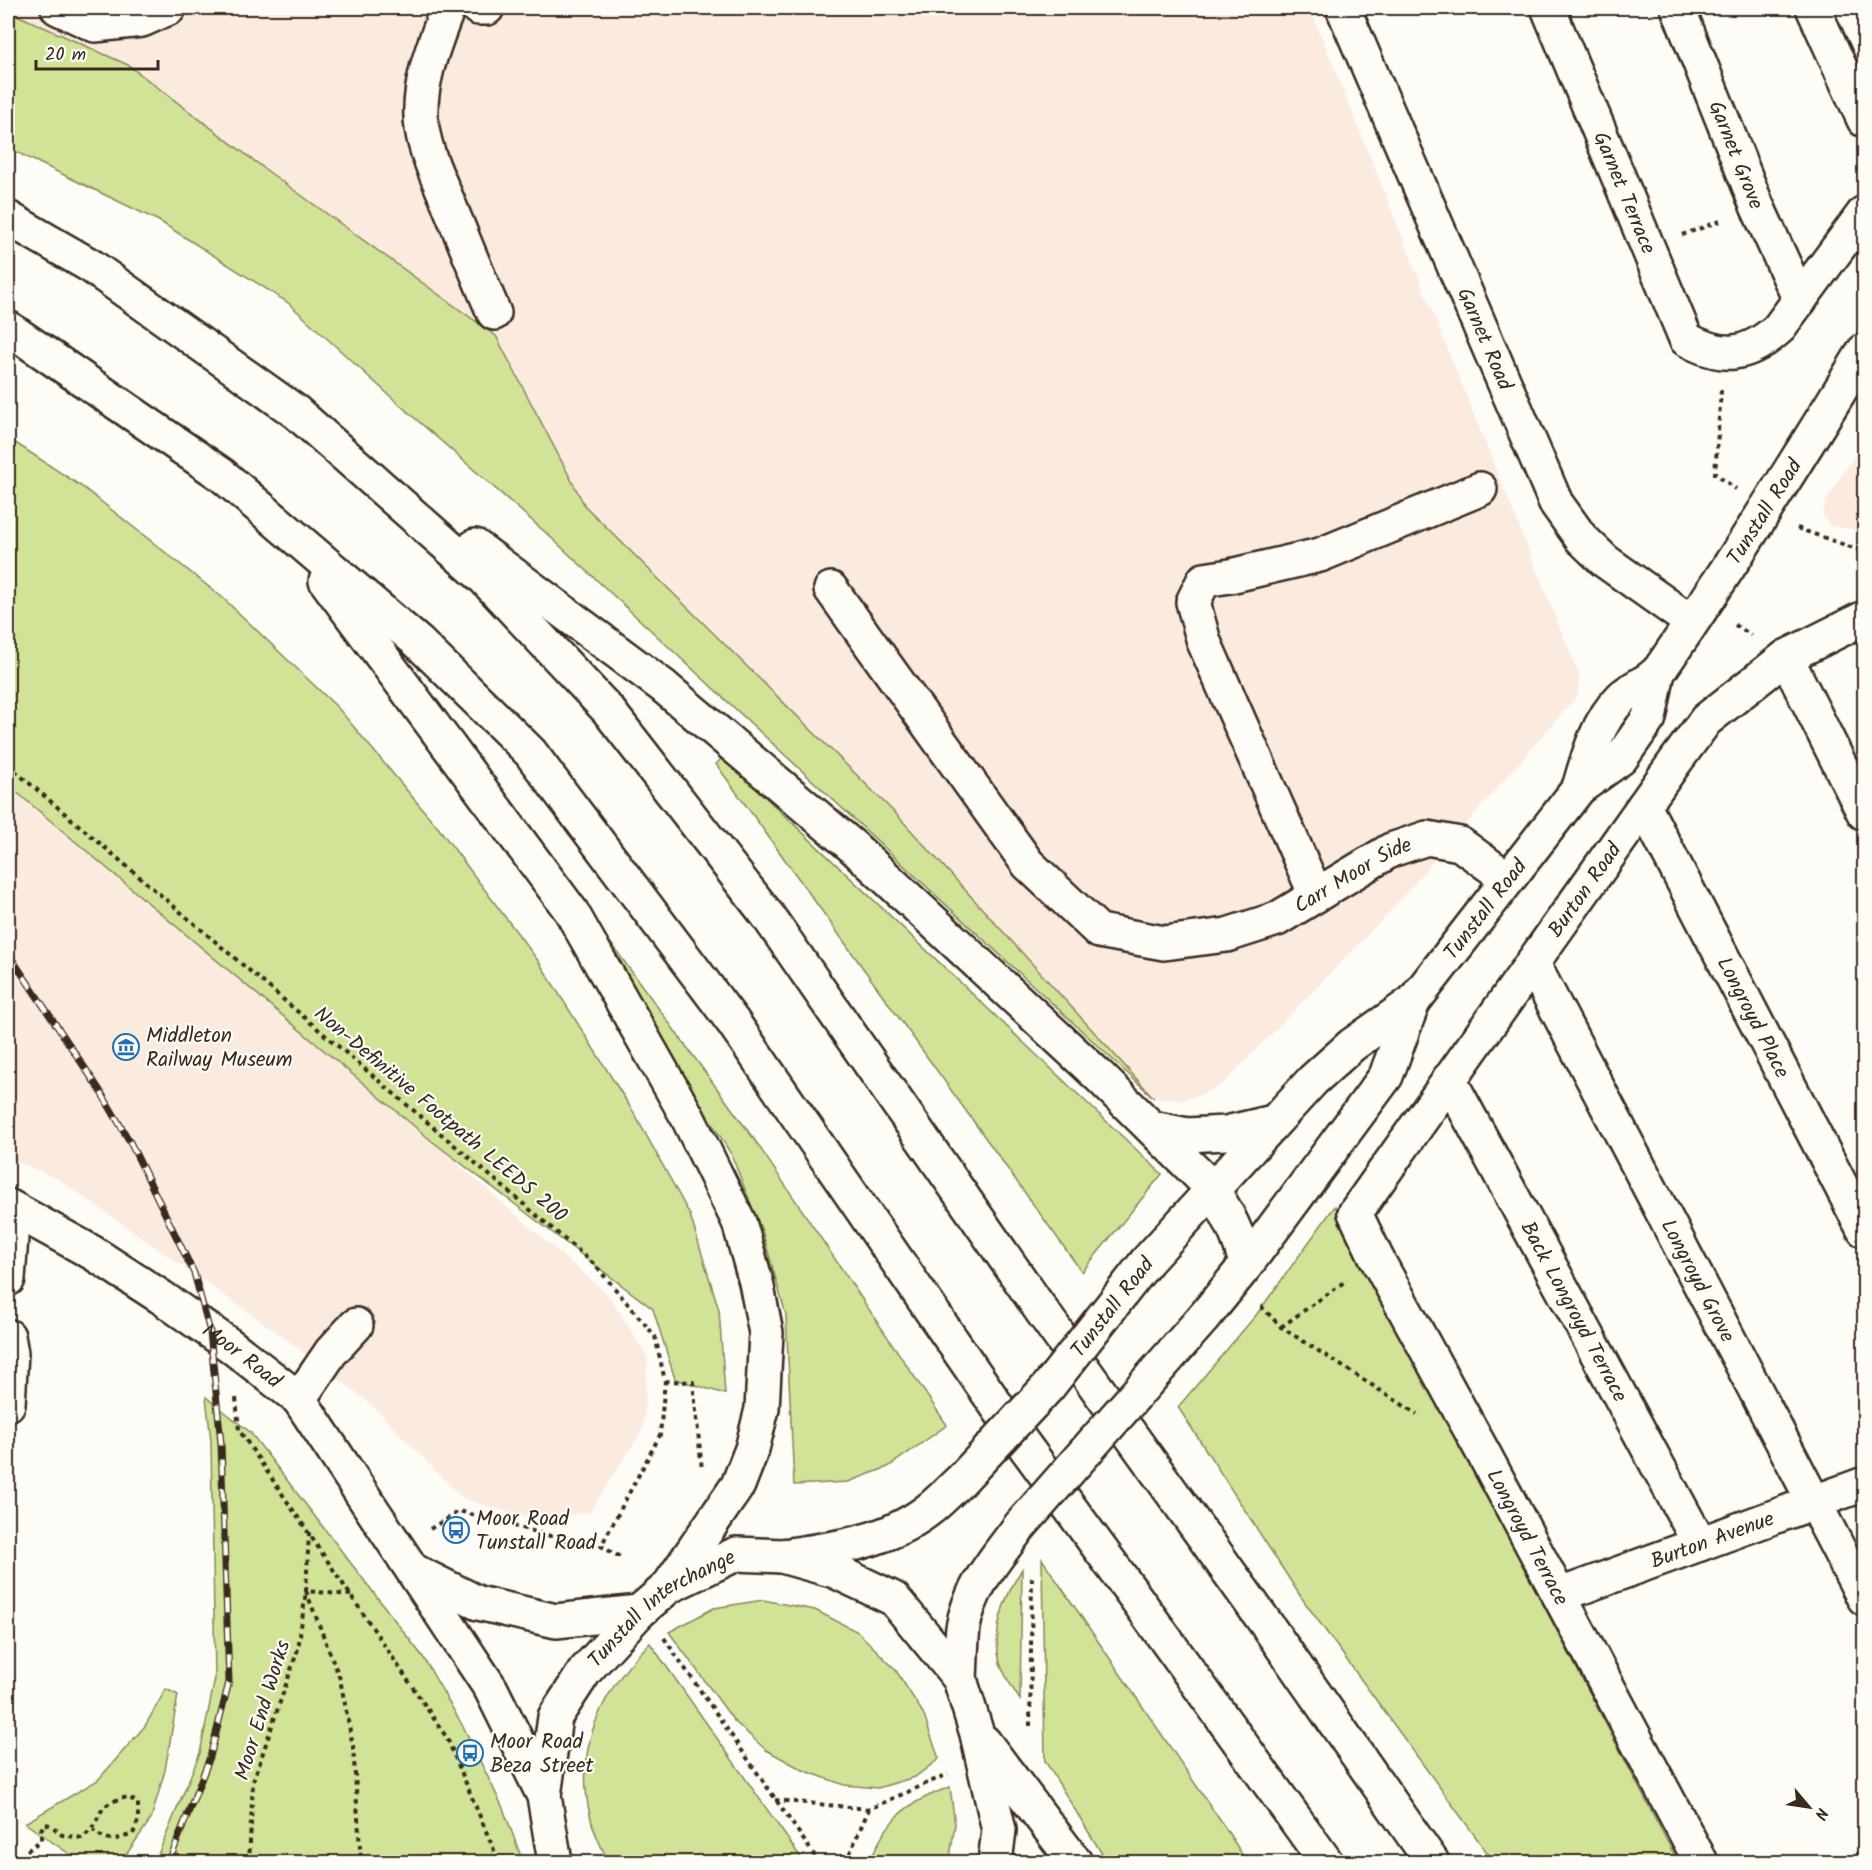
<svg xmlns="http://www.w3.org/2000/svg" width="1872" height="1870" font-family="Kalam,sans-serif">
<style>
.built{fill:#fbebdf}
.green{fill:#d0e397;stroke:#86865a;stroke-width:1.5}
.lines{fill:none;stroke-linecap:round;stroke-linejoin:round}
.minor-casing{stroke:#3b2a1e;stroke-width:38}
.highway-casing{stroke:#3b2a1e;stroke-width:38}
.path{stroke:#3b2a1e;stroke-width:4;stroke-dasharray:4.5 4.5;stroke-linecap:butt}
.minor{stroke:#fdfcf7;stroke-width:33}
.highway{stroke:#fdfcf7;stroke-width:33}
.rail-casing{stroke:#3b2a1e;stroke-width:7}
.rail{stroke:#fdfcf7;stroke-width:4.5;stroke-dasharray:14;stroke-linecap:butt}
.minor-bridge-casing{stroke:#3b2a1e;stroke-width:38;stroke-linecap:butt}
.minor-bridge{stroke:#fdfcf7;stroke-width:33}
.labels{text-anchor:middle;stroke-width:4.5;stroke-linejoin:round;paint-order:stroke}
.street-label{font-size:21px;fill:#3b2a1e;stroke:#fdfcf7}
.poi-label{font-size:21px;fill:#3b2a1e;stroke:#fdfcf7;text-anchor:start}
</style>
<rect width="100%" height="100%" fill="#fdfcf7"/>
<filter id="ink" filterUnits="userSpaceOnUse"><feTurbulence type="fractalNoise" baseFrequency=".0167" numOctaves="2"/><feDisplacementMap in="SourceGraphic" scale="12" xChannelSelector="R" yChannelSelector="G"/><feConvolveMatrix kernelMatrix="1 2 1 2 8 2 1 2 1" color-interpolation-filters="sRGB"/></filter>
<g filter="url(#ink)">
<path class="built" d="M8,8H1310L1579,675L1578,695L1386,916L1223,1084L1200,1095L1181,1101L1154,1098L897,815L585,506L496,336L269,172L128,65L8,11Z
M1864,440V531L1830,526L1822,515L1825,503Z
M8,785L433,1142L609,1296L648,1357L643,1429L590,1512L536,1521L462,1498L373,1406L285,1338L58,1179L8,1158Z"/>
<path class="green" d="M8,11L128,65L269,172L496,336L585,506L897,815L1154,1098L545,532L401,406L287,302L159,221L8,148Z
M8,438L84,488L223,598L338,708L440,830L539,962L634,1113L690,1215L719,1310L725,1394L675,1379L653,1309L433,1142L8,785Z
M723,757L1162,1174L1082,1272L716,764Z
M561,875L754,1139L947,1425L888,1467L848,1482L794,1485L786,1315L763,1234L731,1154L608,954Z
M1335,1206L1678,1862H1494L1301,1597L1178,1407L1257,1314Z
M206,1397L250,1432L423,1657L465,1730L503,1808L523,1862H155L200,1753L215,1678L211,1441Z
M1042,1559L1226,1829L1247,1862H1107L1045,1761Z
M1022,1569L1020,1700C1013,1689 1004,1675 1000,1663C991,1629 1005,1596 1022,1569Z
M763,1600L815,1610L858,1632L895,1669L923,1713L939,1759L915,1777L878,1788L844,1785L803,1770L766,1750L734,1721L669,1632L714,1608Z
M650,1643L804,1862H608C603,1849 594,1834 591,1819C573,1750 601,1691 650,1643Z
M166,1689L178,1695L165,1770L151,1819L121,1862H81L25,1823L98,1780L145,1726Z
M950,1787L955,1825L949,1862H870C888,1817 904,1804 950,1787Z"/>
<g class="lines">
<defs>
<g id="minor">
<path d="M58,8L95,25L142,20L169,8"/>
<path d="M448,8C434,44 416,88 422,128C426,154 438,178 448,202C463,239 478,276 494,313"/>
<path d="M478,8H487"/>
<path id="s1" d="M1343,8L1556,503L1581,538L1605,561L1691,622"/>
<path id="s2" d="M1548,8L1686,339C1722,359 1747,357 1778,329L1864,213"/>
<path id="s3" d="M1678,8L1757,206L1800,300"/>
<path d="M1813,8L1864,120"/>
<path id="s4" d="M831,589L1028,864L1099,931L1164,943L1227,935L1277,919L1391,850L1427,838L1460,844L1508,879"/>
<path d="M1786,657L1864,813"/>
<path id="s5" d="M1579,788C1588,757 1597,722 1621,698C1632,687 1651,682 1661,668C1732,565 1799,458 1864,351"/>
<path id="s6" d="M1644,806L1864,1230"/>
<path d="M1316,895L1204,642L1193,602L1204,580L1230,576L1320,555L1480,489"/>
<path id="s7" d="M1533,964L1864,1598"/>
<path id="s8" d="M1449,1079L1700,1544"/>
<path d="M1212,1188C1227,1213 1240,1236 1246,1265"/>
<path id="s9" d="M8,1206L93,1253L161,1297L231,1346L299,1399L491,1689L544,1796"/>
<path id="s10" d="M1147,1261L1313,1080L1352,1045L1413,1002L1579,788L1621,758L1649,718L1658,672"/>
<path d="M8,1279L13,1209"/>
<path d="M1205,1316L1246,1265L1386,1076L1413,1002"/>
<path d="M8,1336L11,1353L8,1404"/>
<path d="M299,1399L331,1352L356,1325"/>
<path d="M782,1556C832,1549 885,1543 927,1511C939,1502 950,1490 961,1480"/>
<path d="M414,1571L478,1603L556,1621L639,1612"/>
<path id="s11" d="M1560,1595L1864,1484"/>
<path d="M960,1679C961,1662 961,1644 963,1628C969,1588 997,1557 1020,1526"/>
<path id="s12" d="M1701,1862L1486,1458L1377,1259L1355,1213L1675,762L1706,720L1786,657L1864,618"/>
</g>
<g id="highway">
<path d="M8,218L91,266L296,412L484,578L608,710L768,916L1041,1310L1267,1625L1432,1862"/>
<path d="M8,328L222,475L419,643L530,752L733,1022L1021,1441L1133,1594L1326,1862"/>
<path d="M475,546L663,686L852,846L1099,1076L1212,1188"/>
<path d="M326,581L571,911L687,1116L739,1222L756,1282L766,1333L762,1409L752,1449L738,1485L668,1587"/>
<path d="M1152,1128L1187,1135L1226,1133L1273,1122"/>
<path d="M984,1742L1075,1862"/>
<path id="s13" d="M555,1862L544,1796L555,1717L585,1671L639,1612L668,1587L736,1554L782,1556L835,1571L894,1599L960,1679L977,1734L999,1830L995,1862"/>
</g>
</defs>
<use href="#minor" class="minor-casing"/>
<use href="#highway" class="highway-casing"/>
<path class="path" d="M1682,235L1723,220
M1721,390L1715,474L1736,489
M1797,528L1864,552
M1735,625L1751,635
M8,765L595,1265L655,1336L665,1381L660,1435L601,1546L622,1558
M1261,1306L1281,1327L1417,1414
M1281,1327L1347,1280
M665,1381L693,1382L702,1470
M236,1398L239,1430L447,1738L499,1862
M430,1529L459,1511L587,1546H601
M351,1595L306,1591L340,1679L353,1746L361,1862
M664,1638L819,1862
M1030,1726L1032,1575
M775,1800L869,1809
M13,1862L41,1840V1830L44,1824L51,1825L62,1835L82,1838C106,1820 90,1805 128,1797L138,1803V1821L133,1834C115,1840 108,1843 93,1830
M249,1862L253,1782L298,1649L306,1591L309,1532
M846,1862L869,1809L948,1774"/>
<use href="#minor" class="minor"/>
<use href="#highway" class="highway"/>
<defs>
<path id="rail" d="M8,953L99,1089L130,1142L194,1273L210,1332L221,1443L229,1682L210,1757L169,1862"/>
</defs>
<use href="#rail" class="rail-casing"/>
<use href="#rail" class="rail"/>
<defs>
<path id="minor-bridge" d="M961,1480L1048,1387L1147,1261
M1020,1526L1205,1316"/>
</defs>
<use href="#minor-bridge" class="minor-bridge-casing"/>
<use href="#minor-bridge" class="minor-bridge"/>
</g>
</g>
<defs>
<symbol id="museum-ring" viewBox="-11 -11 22 22"><circle r="9.5" fill="#fdfcf7" stroke="#1f6fb2" stroke-width="1.5"/><path d="M0-6L6-3V-2H-6V-3ZM-5-1h2V3h-2ZM-1-1h2V3h-2ZM3-1h2V3H3ZM-6 4H6V6H-6Z" fill="#1f6fb2"/></symbol>
<symbol id="bus-ring" viewBox="-11 -11 22 22"><circle r="9.5" fill="#fdfcf7" stroke="#1f6fb2" stroke-width="1.5"/><path d="M-5-6H5V4H4V6H2V4H-2V6H-4V4H-5ZM-3.5-4V0h7V-4ZM-3.5 1.2v1.5H-2V1.2ZM2 1.2v1.5H3.5V1.2Z" fill="#1f6fb2"/></symbol>
</defs>
<g fill-rule="evenodd">
<use href="#museum-ring" x="111" y="1032" width="30" height="30"/>
<use href="#bus-ring" x="441" y="1515" width="30" height="30"/>
<use href="#bus-ring" x="455" y="1738" width="30" height="30"/>
</g>
<g class="labels">
<g class="street-label">
<text dy="7" stroke="none"><textPath href="#s3" startOffset="158">Garnet Grove</textPath></text>
<text dy="7" stroke="none"><textPath href="#s2" startOffset="200">Garnet Terrace</textPath></text>
<text dy="7" stroke="none"><textPath href="#s1" startOffset="360">Garnet Road</textPath></text>
<text dy="7" stroke="none"><textPath href="#s5" startOffset="338">Tunstall Road</textPath></text>
<text dy="7" stroke="none"><textPath href="#s4" startOffset="706">Carr Moor Side</textPath></text>
<text dy="7" stroke="none"><textPath href="#s12" startOffset="1132">Burton Road</textPath></text>
<text dy="7" stroke="none"><textPath href="#s10" startOffset="490">Tunstall Road</textPath></text>
<text dy="7" stroke="none"><textPath href="#s6" startOffset="238">Longroyd Place</textPath></text>
<text transform="translate(441 1114) rotate(40)" y="7">Non-Definitive Footpath LEEDS 200</text>
<text dy="7" stroke="none"><textPath href="#s7" startOffset="357">Longroyd Grove</textPath></text>
<text transform="translate(1112 1307) rotate(-52)" y="7">Tunstall Road</text>
<text dy="7" stroke="none"><textPath href="#s8" startOffset="264">Back Longroyd Terrace</textPath></text>
<text dy="7" stroke="none"><textPath href="#s9" startOffset="278">Moor Road</textPath></text>
<text transform="translate(1528 1537) rotate(62)" y="7">Longroyd Terrace</text>
<text dy="7" stroke="none"><textPath href="#s11" startOffset="162">Burton Avenue</textPath></text>
<text dy="7" stroke="none"><textPath href="#s13" startOffset="302">Tunstall Interchange</textPath></text>
<text transform="translate(262 1710) rotate(-73)" y="7">Moor End Works</text>
</g>
<g class="poi-label">
<text x="146" y="1042">Middleton<tspan x="146" dy="24">Railway Museum</tspan></text>
<text x="476" y="1525">Moor Road<tspan x="476" dy="24">Tunstall Road</tspan></text>
<text x="490" y="1748">Moor Road<tspan x="490" dy="24">Beza Street</tspan></text>
</g>
</g>
<rect width="1872" height="1870" fill="none" stroke="#fdfcf7" stroke-width="30"/>
<rect x="15" y="15" width="1842" height="1840" fill="none" stroke="#3b2a1e" stroke-width="2" filter="url(#ink)"/>
<g transform="translate(1809 1807) rotate(119)" stroke="#fdfcf7" stroke-width="4.5" paint-order="stroke">
<path d="M0-4.5L10 22L0 15L-10 22Z" fill="#3b2a1e"/>
<text y="-9" font-size="16" font-weight="bold" text-anchor="middle" fill="#3b2a1e">N</text>
</g>
<path d="M36 60v9h122v-9" fill="none" stroke="#3b2a1e" stroke-width="3"/>
<text x="45" y="60" font-size="18" fill="#3b2a1e" stroke="#fdfcf7" stroke-width="4.5" paint-order="stroke">20 m</text>
</svg>
